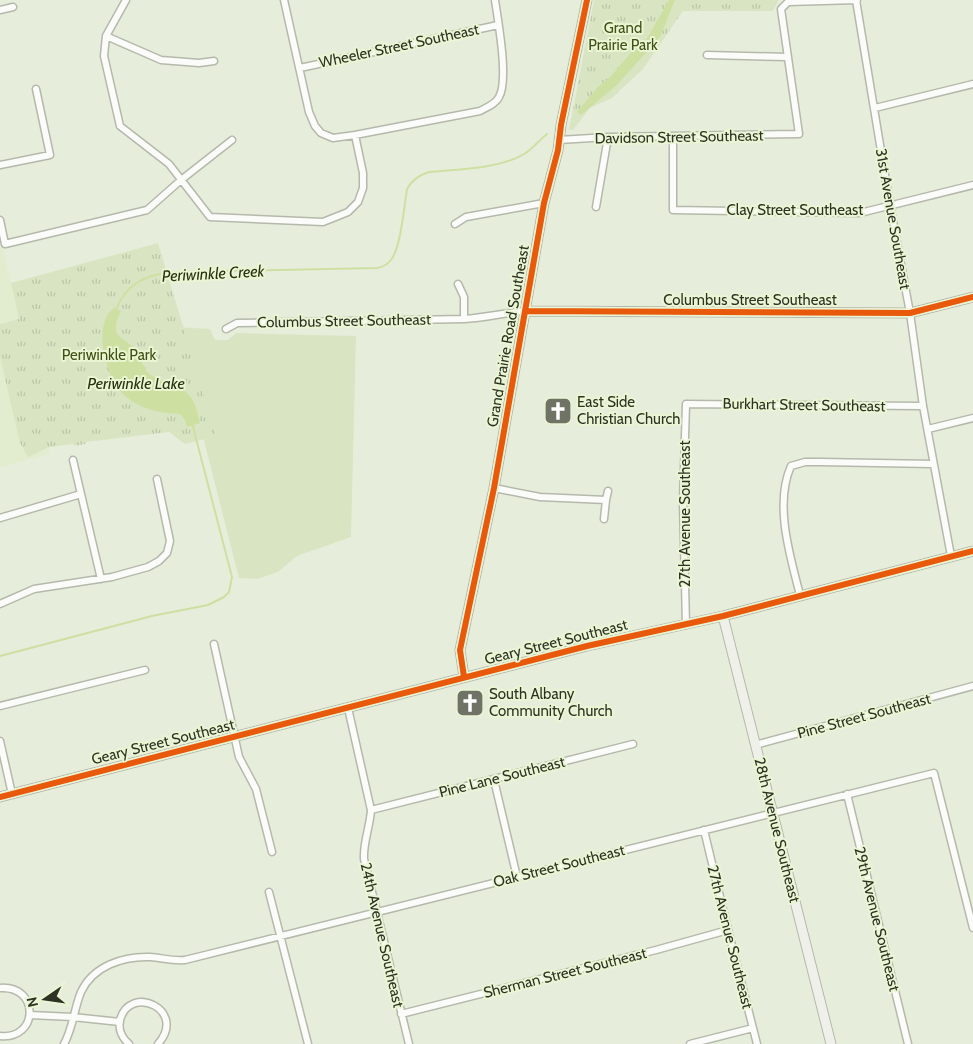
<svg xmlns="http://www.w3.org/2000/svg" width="973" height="1044" font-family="Cabin,sans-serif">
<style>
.built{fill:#e2ecce}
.grass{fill:#d9e5c2}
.park{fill:url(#park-tufts)}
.water{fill:#cde0a2}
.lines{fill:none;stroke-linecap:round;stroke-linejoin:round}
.stream{stroke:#cde0a2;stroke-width:2}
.street-casing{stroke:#b4b9ab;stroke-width:9}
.secondary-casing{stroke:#b4b9ab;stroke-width:11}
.street{stroke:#fbfcfa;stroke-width:6}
.secondary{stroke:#eef0e9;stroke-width:9}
.cycleway-casing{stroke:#eaf5d3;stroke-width:9}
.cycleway{stroke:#e8590c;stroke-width:6}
.labels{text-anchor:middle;stroke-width:4;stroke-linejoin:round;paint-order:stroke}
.park-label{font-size:15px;fill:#415015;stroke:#eaf5d3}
.street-label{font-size:15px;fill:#2d3225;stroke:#eaf5d3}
.poi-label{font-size:15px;fill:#2d3225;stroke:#eaf5d3;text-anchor:start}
.water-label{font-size:16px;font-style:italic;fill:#293210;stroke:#eaf5d3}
</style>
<defs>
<pattern id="park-tufts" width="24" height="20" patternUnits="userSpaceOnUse" patternTransform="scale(1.25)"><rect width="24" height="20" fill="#d9e5c2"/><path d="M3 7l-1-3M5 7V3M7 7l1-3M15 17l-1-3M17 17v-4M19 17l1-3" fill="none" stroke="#bbc5a7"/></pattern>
</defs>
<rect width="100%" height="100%" fill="#e7eddb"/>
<path class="built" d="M0,247L3,249L50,454L0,467Z"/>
<path class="grass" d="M175,327L210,329L215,340H228L236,333L356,336L351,537L297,556L278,572L257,579L239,578Z"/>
<path class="park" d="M594,0H779L773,11H683L643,69L612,98L590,108L573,130H569Z
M158,243L216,436L185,444L169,432L86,442L85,444L75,446L73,444L49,447L28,457L20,443L0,357V324L19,319L11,283Z"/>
<path class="water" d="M669,0H675L660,37L617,85L581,115L577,112L598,87L611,76L635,48L645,42Z
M114,308L121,311C119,316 115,324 116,330C116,337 127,341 132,346C142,355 141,370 154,377C164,383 177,384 186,392C195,399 197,412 200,423L187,427L185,420L180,414C160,413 141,410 125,396C108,381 95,338 107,316C108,313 112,310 114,308Z"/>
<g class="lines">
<path class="stream" d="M116,310C126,283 146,275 172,272L377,268C383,267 387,265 391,260C401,247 404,207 407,189C412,180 419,175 429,172C457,169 500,169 524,154C533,149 539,140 547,134
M0,656L152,616L208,605L224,597L229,592L232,577L192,423"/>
<defs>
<path id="street" d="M126,0L106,36L104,56L120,126L169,164L210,217L323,222L348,212L358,202L363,188V173L355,135
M284,0L309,112L315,126L321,133L333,138L355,135L480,111C487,107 496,104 499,97C509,80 498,21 495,0
M856,0L890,205L910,313L923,406L951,556
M0,10L13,7
M106,36L161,60L199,63L214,61
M707,55L787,57
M300,68L498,25
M875,108L973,84
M673,138V210L860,213L973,185
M559,140L608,137L799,134L781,9L788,2L857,0
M0,165L50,155L36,89
M596,207L608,137
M0,220L5,244L147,210L181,180L232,140
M455,224L466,217L544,203
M458,284L464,297V319
M226,329L237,323L464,319C484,318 504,313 525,311
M928,429L973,418
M73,460L101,579
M494,488L540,497L606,500
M0,518L81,494
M604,519L606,500L608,491
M800,595C790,556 774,504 791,466L805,462H821L933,464
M0,604L34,589L112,577L148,567L159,561L167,553L170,541L157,479
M686,625L683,502L686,404L923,406
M214,644L239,757L256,789L272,852
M0,706L145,670
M348,708L371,810C370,827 363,842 364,859L409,1044
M0,741L12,794
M755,745L973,686
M494,780L517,877
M847,794L908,1044
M371,810L633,744
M704,830L728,930L757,1044
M269,892L308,1044
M0,988C40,985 39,1040 0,1036
M401,1014L656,950L728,930
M30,1015L73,1017L120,1022
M64,1044C73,1028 74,1009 81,992C93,966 123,956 150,957C163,958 171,961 185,960L934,773L973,928
M129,1044C122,1038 118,1029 120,1020C130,983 188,1010 158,1044
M690,1044L753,1028"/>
<path id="secondary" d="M525,311L910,313L973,297
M723,616L831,1044
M464,677L460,650L494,488L544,203L558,150L561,125L587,0
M0,797L587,646L723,616L973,551"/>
</defs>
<use href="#street" class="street-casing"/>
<use href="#secondary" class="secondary-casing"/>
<use href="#street" class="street"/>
<use href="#secondary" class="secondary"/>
<defs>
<path id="cycleway" d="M525,311L910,313L973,297
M464,677L460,650L494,488L544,203L558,150L561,125L587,0
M0,797L587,646L723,616L973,551"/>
</defs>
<use href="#cycleway" class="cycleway-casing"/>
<use href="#cycleway" class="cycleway"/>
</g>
<defs>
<symbol id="church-square" viewBox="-11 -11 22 22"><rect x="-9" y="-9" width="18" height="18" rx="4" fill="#6e7365" stroke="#eaf5d3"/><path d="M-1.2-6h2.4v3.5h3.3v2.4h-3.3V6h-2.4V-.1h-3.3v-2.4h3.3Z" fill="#fff"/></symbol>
</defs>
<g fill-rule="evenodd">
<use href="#church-square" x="542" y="395" width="32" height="32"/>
<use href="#church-square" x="454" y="687" width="32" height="32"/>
</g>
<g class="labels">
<g class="park-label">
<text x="623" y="33">Grand<tspan x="623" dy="17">Prairie Park</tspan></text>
<text x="109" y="360">Periwinkle Park</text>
</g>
<g class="street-label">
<text transform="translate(399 46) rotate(-12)" y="5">Wheeler Street Southeast</text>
<text transform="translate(679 137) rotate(-1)" y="5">Davidson Street Southeast</text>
<text x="795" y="215">Clay Street Southeast</text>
<text transform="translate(893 219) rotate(80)" y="5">31st Avenue Southeast</text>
<text x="750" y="305">Columbus Street Southeast</text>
<text transform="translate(344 321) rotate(-1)" y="5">Columbus Street Southeast</text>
<text transform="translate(508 336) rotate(-80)" y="5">Grand Prairie Road Southeast</text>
<text transform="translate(804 405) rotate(1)" y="5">Burkhart Street Southeast</text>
<text transform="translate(685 514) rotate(-90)" y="5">27th Avenue Southeast</text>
<text transform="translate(556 642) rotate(-14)" y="5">Geary Street Southeast</text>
<text transform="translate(864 716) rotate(-15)" y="5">Pine Street Southeast</text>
<text transform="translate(163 742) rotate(-14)" y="5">Geary Street Southeast</text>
<text transform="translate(502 777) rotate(-14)" y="5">Pine Lane Southeast</text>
<text transform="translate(777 830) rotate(76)" y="5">28th Avenue Southeast</text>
<text transform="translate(559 866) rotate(-14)" y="5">Oak Street Southeast</text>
<text transform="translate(877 919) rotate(76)" y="5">29th Avenue Southeast</text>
<text transform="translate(382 935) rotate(77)" y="5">24th Avenue Southeast</text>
<text transform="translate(730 937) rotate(76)" y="5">27th Avenue Southeast</text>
<text transform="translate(565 973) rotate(-14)" y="5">Sherman Street Southeast</text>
</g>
<g class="poi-label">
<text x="577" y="407">East Side<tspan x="577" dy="17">Christian Church</tspan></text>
<text x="489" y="699">South Albany<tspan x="489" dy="17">Community Church</tspan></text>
</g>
<g class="water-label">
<text transform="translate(213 273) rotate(-3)" y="6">Periwinkle Creek</text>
<text x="136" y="389">Periwinkle Lake</text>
</g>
</g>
<g transform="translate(45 999) rotate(257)" stroke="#eaf5d3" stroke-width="4" paint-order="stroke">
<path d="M0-4L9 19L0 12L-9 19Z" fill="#2d3225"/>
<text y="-8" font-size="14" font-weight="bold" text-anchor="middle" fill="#2d3225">N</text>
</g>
</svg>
